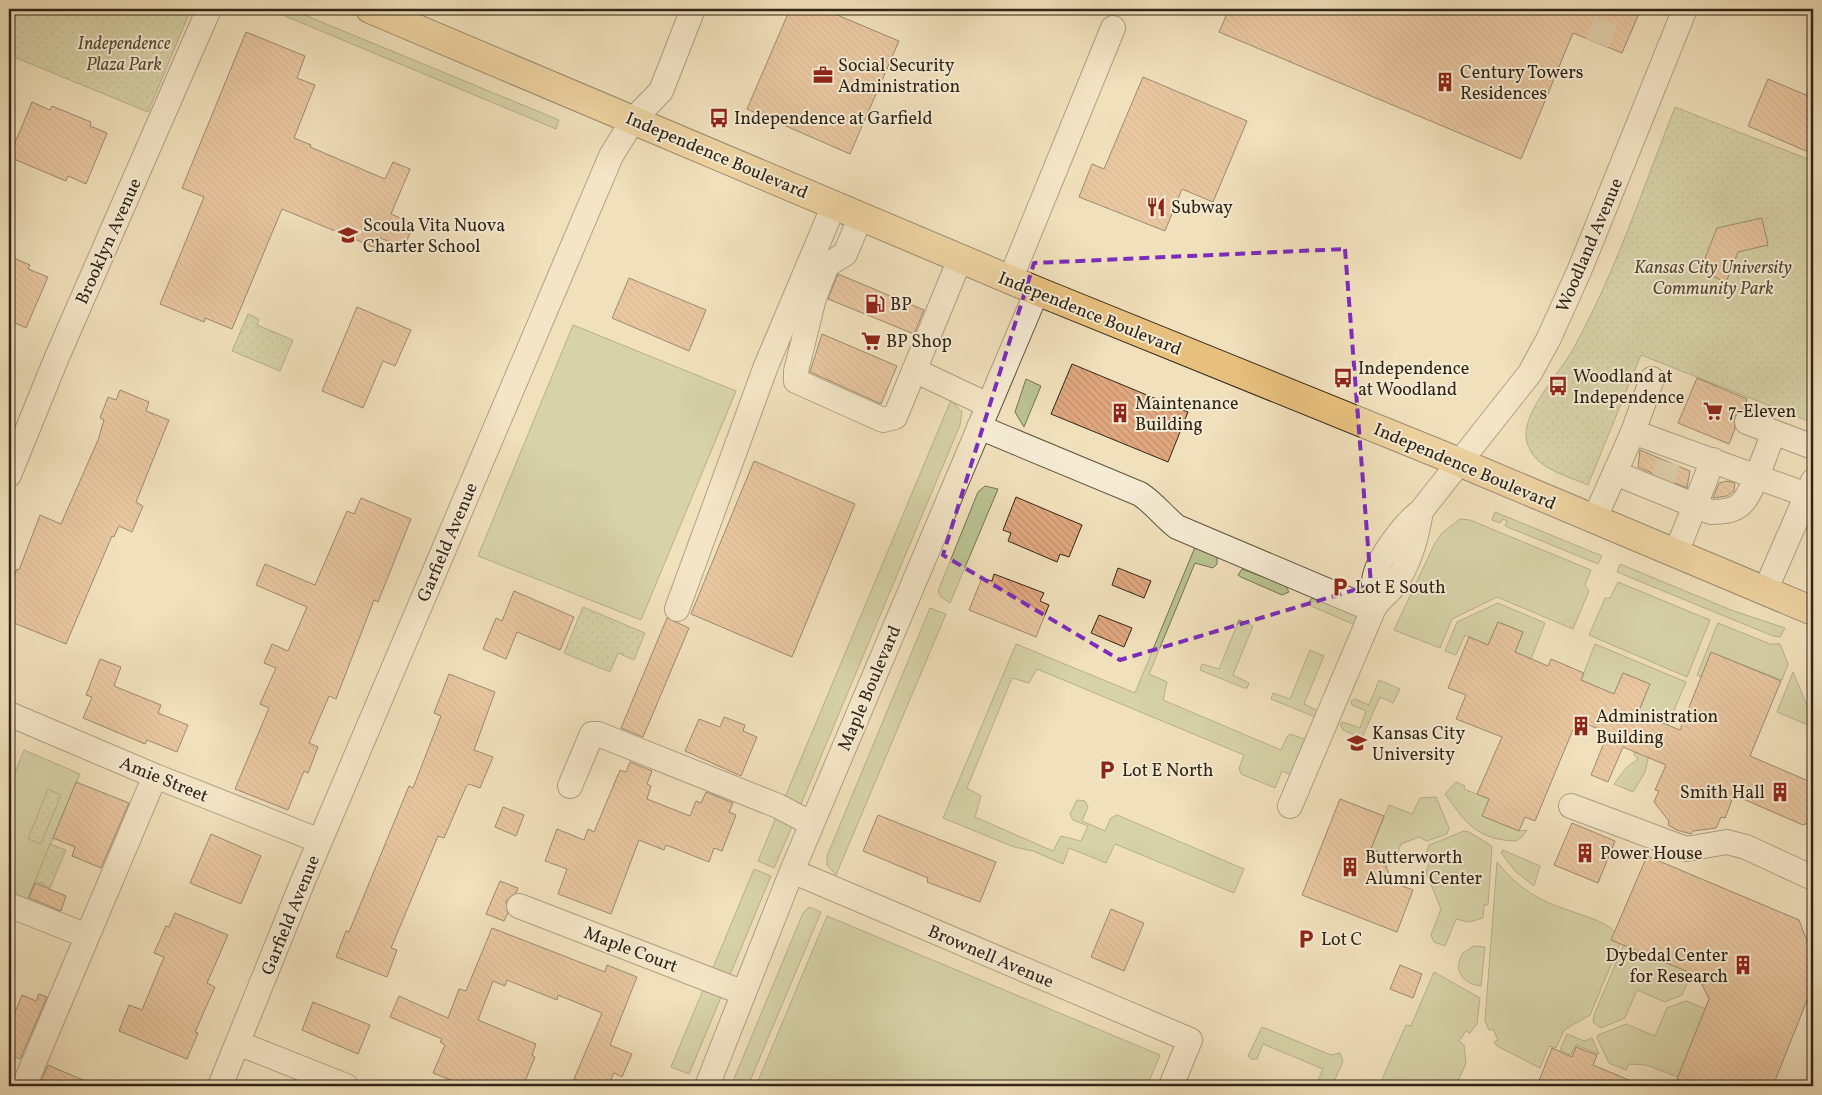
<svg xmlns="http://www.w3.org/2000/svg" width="1822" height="1095" font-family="Vollkorn,serif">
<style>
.grass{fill:#b9c291;stroke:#747454}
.park{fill:url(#park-dots);stroke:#747454}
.building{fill:url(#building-back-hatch);stroke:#302517}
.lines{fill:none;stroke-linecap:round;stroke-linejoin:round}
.minor-tunnel{stroke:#cabb9a;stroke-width:24;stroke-dasharray:24 12;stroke-linecap:butt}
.minor-casing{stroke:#605440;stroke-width:26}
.major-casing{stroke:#302517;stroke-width:30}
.minor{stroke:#f5ebd3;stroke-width:24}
.major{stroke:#e8c07e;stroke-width:28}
.marked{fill:none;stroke:#7b2cbf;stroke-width:4;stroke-dasharray:10 6;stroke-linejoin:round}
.labels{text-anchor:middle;stroke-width:4;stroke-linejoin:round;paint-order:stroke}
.park-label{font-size:18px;font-style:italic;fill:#524c36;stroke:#f5ebd3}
.poi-label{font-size:18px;fill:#302517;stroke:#f5ebd3;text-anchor:start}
.street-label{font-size:18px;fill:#302517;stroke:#f5ebd3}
</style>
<defs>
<pattern id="park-dots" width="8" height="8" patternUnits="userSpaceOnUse" patternTransform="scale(1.25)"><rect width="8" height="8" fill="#b9c291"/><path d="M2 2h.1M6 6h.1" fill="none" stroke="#979d75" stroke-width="1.8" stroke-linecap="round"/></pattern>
<pattern id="building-back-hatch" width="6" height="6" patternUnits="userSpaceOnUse" patternTransform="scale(1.25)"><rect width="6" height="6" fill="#e1a87f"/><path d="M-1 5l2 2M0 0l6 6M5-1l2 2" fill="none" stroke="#c1906d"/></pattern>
</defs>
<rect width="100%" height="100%" fill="#f0e0bb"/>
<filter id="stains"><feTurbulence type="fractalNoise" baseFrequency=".004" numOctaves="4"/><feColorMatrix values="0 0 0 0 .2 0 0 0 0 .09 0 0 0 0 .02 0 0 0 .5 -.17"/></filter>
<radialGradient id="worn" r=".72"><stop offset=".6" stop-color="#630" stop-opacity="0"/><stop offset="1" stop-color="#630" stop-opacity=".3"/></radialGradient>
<path class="grass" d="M274,9H290L559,120L556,129L273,11Z
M573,325L736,391L641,620L478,556Z
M1026,379L1041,386L1024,427L1015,412Z
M951,400L962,412L960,425L801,804L785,797Z
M985,486L998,489L950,603L941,597L938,591L978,492Z
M1495,512L1602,556L1598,564L1505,526L1507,521L1503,519L1500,523L1492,520Z
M1460,519L1470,520L1591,570L1585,585L1589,591L1573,629L1497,597L1452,619L1440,648L1394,630L1434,545L1442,533Z
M1195,547L1217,557V564L1213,568L1195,563L1149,674L1167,682L1163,700L1281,750L1287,737L1290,734L1304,739L1305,742L1293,776L1282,771L1275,788L1241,774L1239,768L1244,755L1037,669L1029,683L1012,678L967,788L981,796L975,817L1053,851L1061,836L1081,841L1088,826L1073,820L1070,814L1077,800L1085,801L1088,807L1082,821L1105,831L1111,818L1117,815L1244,869L1234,893L1115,844L1106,863L1069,848L1063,864L1033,851L1014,847L943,818L1016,644L1135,693Z
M1620,564L1731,610L1785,628L1780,637L1773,636L1617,572Z
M1242,569L1285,585L1289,592L1282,595L1241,577L1238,575Z
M1618,582L1710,620L1687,677L1589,635L1605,598H1610Z
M1313,598L1356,615L1360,618L1357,623L1353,624L1311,606L1310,600Z
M1498,603L1545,623L1531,659L1515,652L1523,632L1498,622L1488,645L1465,635L1456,655L1445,651L1457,622Z
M930,608L946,614L836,875L827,865V856Z
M1239,620L1253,626L1233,675L1249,683L1247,688H1244L1200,670L1202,664L1219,669Z
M1718,623L1770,644H1780L1788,664L1782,680L1712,653L1701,677L1697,675Z
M1595,644L1686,682L1657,751L1650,750L1645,772L1633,792L1614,784L1626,768L1638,759L1634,755V752L1643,755L1638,713L1650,684L1623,673L1614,694L1581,680Z
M1310,650L1324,656L1304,704L1319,711L1315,717L1271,699L1273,693L1290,699Z
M1793,672L1813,720V727L1777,712Z
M1379,680L1400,689L1393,703L1380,697L1362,738L1343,730L1340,724L1343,722L1360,728L1366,711L1352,705L1351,701L1355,699L1369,705Z
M24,750L80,774L25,905L9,898V787Z
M1456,782L1465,786L1464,789L1489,799L1483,816L1519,831L1527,830L1522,837L1516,841C1477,840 1466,823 1445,794Z
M1436,797L1449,828L1447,834L1427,841L1419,837L1401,844L1397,854L1383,857L1381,853L1371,849L1389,805L1412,814L1420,798Z
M777,815L794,822L774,868L758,861Z
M1464,831L1469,832L1492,846L1488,905H1484L1483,918L1469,922L1456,919L1445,946L1434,942L1431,935L1441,909L1426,872L1429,863L1426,854L1429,845Z
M1503,850L1540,866L1534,886L1516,872L1501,853Z
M1497,862C1510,878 1523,890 1541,899C1558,909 1605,919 1615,932C1617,935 1618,940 1620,943L1590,1015L1564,1030L1556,1048L1549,1046L1540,1068L1497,1046L1494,1042L1498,1040L1493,1029L1489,1030L1485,1021Z
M754,869L771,876L727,982L710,975Z
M809,907L821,912L748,1086H731L803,913Z
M827,916L1160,1055L1147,1086H774L758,1081Z
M1624,944L1692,973L1682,995L1665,1002L1637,990L1625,1018L1601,1028L1593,1022L1594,1015Z
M1474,946L1485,947L1481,986C1463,984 1452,970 1463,953Z
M1434,972L1480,998L1477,1024L1470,1033L1466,1031L1459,1041L1464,1045L1466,1063L1456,1086H1379L1406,1025L1411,1026Z
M706,983L724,990L689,1074L671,1067Z
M1686,1001L1706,1009L1678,1077L1646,1065L1629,1064L1626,1070L1609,1063L1597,1038L1598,1035L1626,1024L1655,1036L1667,1008Z
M1262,1027L1331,1055L1340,1053L1343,1061L1333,1084L1331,1086L1316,1085L1323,1069L1263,1044L1257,1059H1251L1248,1056Z
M1567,1034L1584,1041L1592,1038L1599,1054L1576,1045L1571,1055L1560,1050Z"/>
<path class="park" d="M9,9H191L148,112L9,55Z
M1675,107L1813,161V423L1641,355L1588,485C1565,475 1529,467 1526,437C1524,410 1559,374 1572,351C1615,274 1643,188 1675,107Z
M248,314L259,319L257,325L293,340L280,371L232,351Z
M583,607L645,633L634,660L618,653L610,672L564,653Z
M48,789L61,795L41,844L28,839Z
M50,844L66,850L50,888L35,881Z"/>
<path class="building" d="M790,9H823L899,41L850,154L747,109Z
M1229,9H1641L1622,53L1573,33L1521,159L1219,32Z
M246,32L305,56L297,78L315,85L294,138L311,145L310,147L385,179L393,162L410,169L391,214L414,224L404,247L380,238L376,248L282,209L232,329L205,318L204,322L160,304L204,197L182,188Z
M1143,77L1247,121L1213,202L1182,189L1165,231L1079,197L1092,164L1104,169Z
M1768,79L1813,98V154L1748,126Z
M32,102L50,110L52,106L91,122L90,126L107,133L86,184L68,176L66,181L9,157Z
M1762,218L1768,245L1738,252L1726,282L1700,271L1717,228Z
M9,256L30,265L28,269L48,277L26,328L9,320Z
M838,274L924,310L914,334L828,299Z
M629,278L706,310L689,351L612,318Z
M357,307L411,330L395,366L383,361L363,408L322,391Z
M822,334L897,366L881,404L810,372Z
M1072,364L1188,412L1168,462L1051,414Z
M1697,378L1747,399L1743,409L1734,417L1735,429L1729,444L1678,423Z
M120,390L149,402L146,411L169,420L136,502L143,506L132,532L119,526L114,537L112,536L66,644L9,621V589L17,569L19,570L40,515L61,524L98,440L104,420L100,418L108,397L116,400Z
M1640,450L1690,471L1687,488L1638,467Z
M754,461L855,504L792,657L691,614Z
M1727,481L1735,483L1734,491L1727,496L1713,498L1719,483Z
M1016,497L1082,525L1069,557L1060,554L1057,562L1008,541L1011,533L1003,530Z
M361,498L411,519L378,602L374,600L336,699L329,696L309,743L318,747L308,773L304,771L288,810L235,789L269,708L260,704L276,668L264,663L272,644L288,651L307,607L256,585L265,564L315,585L347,511L354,514Z
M1118,568L1151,581L1144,598L1112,585Z
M994,574L1044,593L1040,601L1049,605L1036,637L969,610L982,578L992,581Z
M514,591L574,617L560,650L517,632L506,659L483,649L496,618L502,621Z
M1099,615L1132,628L1124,647L1091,633Z
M667,618L689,628L643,737L621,728Z
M1498,622L1523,632L1515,652L1548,666L1551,659L1584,673L1581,680L1614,694L1623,673L1650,684L1638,713L1680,730L1711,652L1781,681L1750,756L1813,783V821L1803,825L1734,795L1725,818L1721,817L1716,828L1693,831L1691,834L1677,830L1668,825L1669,821L1654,802L1659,791L1655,790L1666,765L1623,747L1608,782L1591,775L1608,733L1577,720L1535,821L1525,817L1519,831L1482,816L1489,799L1477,794L1502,737L1456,719L1466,695L1448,688L1469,637L1488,645Z
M100,659L121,667L114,686L161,705L158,713L188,725L177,752L147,740L145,744L83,718L92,697L86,695Z
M449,674L495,692L474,750L493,757L480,788L469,784L466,787L444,838L438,836L391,948L397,950L387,977L336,957L346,931L349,932L409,786L413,788L441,716L434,713Z
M724,717L745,725L743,731L757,737L741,776L685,751L699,719L720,727Z
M630,762L652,771L647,784L651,786L647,799L690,816L696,801L701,803L706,792L733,803L729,812L736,815L722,851L714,848L709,862L666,845L664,850L639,840L611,914L558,894L567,869L545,861L557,829L584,840L588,829L594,832L620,770L626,772Z
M76,782L129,803L101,868L72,856L75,847L53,838Z
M1340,799L1384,816L1371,849L1381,853L1392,882L1413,890L1397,932L1302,895Z
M503,807L524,815L516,836L495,827Z
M878,815L996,862L980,902L927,882L928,878L863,851Z
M1572,823L1615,841L1598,883L1554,865Z
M211,834L261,856L241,904L190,883Z
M1647,856L1799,920L1813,957V985L1773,1086H1696L1677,1079L1709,999L1698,976L1611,940Z
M500,881L518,888L516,893L506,901L508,913L504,921L486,914Z
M35,883L66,896L61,911L29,898Z
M1111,909L1144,923L1124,971L1091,957Z
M175,913L228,935L207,983L215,987L195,1032L198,1033L187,1059L119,1031L129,1005L142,1010L164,957L154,953L166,926L169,927Z
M492,928L605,972L607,965L637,977L610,1045L632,1054L622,1077L614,1073L608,1086H592L574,1079L602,1013L558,995L557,1000L507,980L505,986L493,981L478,1020L536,1044L532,1055L535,1057L523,1086H466L433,1073L445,1045L440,1042L442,1039L390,1017L399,996L448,1018L459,989L466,991Z
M1400,965L1422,974L1413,998L1390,989Z
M39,994L47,997L20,1059L9,1054V1027L22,995L36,1001Z
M313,1002L370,1025L358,1054L302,1030Z
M1576,1047L1597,1055L1593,1065L1643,1086H1537L1552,1048L1572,1057Z
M48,1065L97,1086H39Z"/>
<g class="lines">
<path class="minor-tunnel" d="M1597,43L1611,9
M1662,485L1668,462"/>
<defs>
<path id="minor" d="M861,216L845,254L827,265L814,298L796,371V381L883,420L895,417L960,259
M1010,280L1113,28
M914,370L988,405
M1747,422L1813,447
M979,427L1140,494C1154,503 1164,517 1177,527L1373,610
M1633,432L1652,379
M1615,473L1711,512C1721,512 1734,511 1741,504C1753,494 1767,448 1774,432
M9,475L57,357L209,9
M1594,520L1633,432L1807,495
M1676,553L1713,460
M1765,591L1813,481
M1378,600C1377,595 1374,590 1374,585C1372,564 1405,523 1421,511L1530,373L1549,338L1580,269L1685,9
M677,609L766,366L834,205
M9,714L155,776L320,841
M570,786L592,734H598L778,806L812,824
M1290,806L1373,610C1378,599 1388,594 1395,584C1410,563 1417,536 1421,511
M1571,806L1686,849L1727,842L1746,847L1813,878
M792,871L1190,1040L1171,1086
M9,905L87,936
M519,906L744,993
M238,1043L346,1086
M24,1086L155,776
M220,1086L303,881L611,156L633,120L661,91L693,9
M707,1086L792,871L1037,291"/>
<path id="major" d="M370,9L1037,291L1459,462L1813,611"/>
</defs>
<use href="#minor" class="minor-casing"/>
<use href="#major" class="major-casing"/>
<use href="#minor" class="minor"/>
<use href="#major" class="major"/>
</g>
<path d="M0 0H1822V1095H0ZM1345,249L1371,585L1120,660L943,555L1034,263Z" fill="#f0e0bb" fill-opacity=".55" fill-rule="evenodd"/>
<path class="marked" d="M1345,249L1371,585L1120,660L943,555L1034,263Z"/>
<defs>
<symbol id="office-bare" viewBox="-9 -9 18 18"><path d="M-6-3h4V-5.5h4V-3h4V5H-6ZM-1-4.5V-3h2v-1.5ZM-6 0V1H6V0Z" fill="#8f2418" stroke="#f5ebd3" stroke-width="2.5" paint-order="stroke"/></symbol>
<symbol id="building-bare" viewBox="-9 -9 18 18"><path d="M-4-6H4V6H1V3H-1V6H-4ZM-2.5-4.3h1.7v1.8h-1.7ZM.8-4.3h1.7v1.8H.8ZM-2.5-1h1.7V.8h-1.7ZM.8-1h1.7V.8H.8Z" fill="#8f2418" stroke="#f5ebd3" stroke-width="2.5" paint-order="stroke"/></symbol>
<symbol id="bus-bare" viewBox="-9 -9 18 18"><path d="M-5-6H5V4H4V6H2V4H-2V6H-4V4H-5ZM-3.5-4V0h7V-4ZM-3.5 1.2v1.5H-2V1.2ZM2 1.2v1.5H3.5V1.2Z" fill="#8f2418" stroke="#f5ebd3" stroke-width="2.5" paint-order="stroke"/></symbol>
<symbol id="restaurant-bare" viewBox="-9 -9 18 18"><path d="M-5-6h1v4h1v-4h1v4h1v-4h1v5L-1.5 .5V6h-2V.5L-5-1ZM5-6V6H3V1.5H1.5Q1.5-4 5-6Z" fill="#8f2418" stroke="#f5ebd3" stroke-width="2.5" paint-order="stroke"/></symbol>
<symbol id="school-bare" viewBox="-9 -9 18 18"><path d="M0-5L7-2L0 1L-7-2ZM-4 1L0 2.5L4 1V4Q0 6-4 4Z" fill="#8f2418" stroke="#f5ebd3" stroke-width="2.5" paint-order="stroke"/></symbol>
<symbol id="fuel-bare" viewBox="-9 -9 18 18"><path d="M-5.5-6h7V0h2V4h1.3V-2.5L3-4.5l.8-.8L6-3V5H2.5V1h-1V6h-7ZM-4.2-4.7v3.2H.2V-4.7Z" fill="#8f2418" stroke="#f5ebd3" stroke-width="2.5" paint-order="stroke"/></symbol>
<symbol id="supermarket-bare" viewBox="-9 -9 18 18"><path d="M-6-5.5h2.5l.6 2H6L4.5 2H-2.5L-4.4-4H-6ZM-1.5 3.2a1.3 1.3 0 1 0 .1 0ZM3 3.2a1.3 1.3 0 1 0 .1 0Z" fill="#8f2418" stroke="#f5ebd3" stroke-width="2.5" paint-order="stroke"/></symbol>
<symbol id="parking-bare" viewBox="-9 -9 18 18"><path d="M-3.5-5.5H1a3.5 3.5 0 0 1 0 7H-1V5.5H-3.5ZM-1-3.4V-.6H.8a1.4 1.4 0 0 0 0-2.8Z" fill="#8f2418" stroke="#f5ebd3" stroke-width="2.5" paint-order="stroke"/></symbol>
<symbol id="university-bare" viewBox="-9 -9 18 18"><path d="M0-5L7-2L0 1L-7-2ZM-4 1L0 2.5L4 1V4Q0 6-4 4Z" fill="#8f2418" stroke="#f5ebd3" stroke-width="2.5" paint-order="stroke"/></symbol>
</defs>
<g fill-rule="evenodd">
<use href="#office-bare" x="809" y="61" width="28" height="28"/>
<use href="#building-bare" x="1431" y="68" width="28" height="28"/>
<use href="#bus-bare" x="705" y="104" width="28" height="28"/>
<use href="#restaurant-bare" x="1142" y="193" width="28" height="28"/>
<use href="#school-bare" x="334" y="221" width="28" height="28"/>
<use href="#fuel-bare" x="861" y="290" width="28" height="28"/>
<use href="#supermarket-bare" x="857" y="327" width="28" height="28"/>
<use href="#bus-bare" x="1329" y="364" width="28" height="28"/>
<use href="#bus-bare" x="1544" y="372" width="28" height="28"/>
<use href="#supermarket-bare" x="1699" y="397" width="28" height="28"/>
<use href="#building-bare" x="1106" y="399" width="28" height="28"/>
<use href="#parking-bare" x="1326" y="573" width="28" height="28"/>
<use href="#building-bare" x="1567" y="712" width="28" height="28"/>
<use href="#university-bare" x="1343" y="729" width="28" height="28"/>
<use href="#parking-bare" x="1093" y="756" width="28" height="28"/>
<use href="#building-bare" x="1766" y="778" width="28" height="28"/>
<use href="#building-bare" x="1571" y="839" width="28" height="28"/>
<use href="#building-bare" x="1336" y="853" width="28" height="28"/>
<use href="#parking-bare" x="1292" y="925" width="28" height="28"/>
<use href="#building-bare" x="1729" y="951" width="28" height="28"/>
</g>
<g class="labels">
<g class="park-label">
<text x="124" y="49">Independence<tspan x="124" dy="21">Plaza Park</tspan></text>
<text x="1713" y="273">Kansas City University<tspan x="1713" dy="21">Community Park</tspan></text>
</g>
<g class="poi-label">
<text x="838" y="71">Social Security<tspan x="838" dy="21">Administration</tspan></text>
<text x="1460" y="78">Century Towers<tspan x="1460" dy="21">Residences</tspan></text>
<text x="734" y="124">Independence at Garfield</text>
<text x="1171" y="213">Subway</text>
<text x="363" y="231">Scoula Vita Nuova<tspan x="363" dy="21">Charter School</tspan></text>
<text x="890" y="310">BP</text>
<text x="886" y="347">BP Shop</text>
<text x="1358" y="374">Independence<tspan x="1358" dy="21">at Woodland</tspan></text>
<text x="1573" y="382">Woodland at<tspan x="1573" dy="21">Independence</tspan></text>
<text x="1135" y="409">Maintenance<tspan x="1135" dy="21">Building</tspan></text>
<text x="1728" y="417">7-Eleven</text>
<text x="1355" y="593">Lot E South</text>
<text x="1596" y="722">Administration<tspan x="1596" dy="21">Building</tspan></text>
<text x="1372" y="739">Kansas City<tspan x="1372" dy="21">University</tspan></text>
<text x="1122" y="776">Lot E North</text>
<text x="1765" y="798" text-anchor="end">Smith Hall</text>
<text x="1600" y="859">Power House</text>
<text x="1365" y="863">Butterworth<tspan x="1365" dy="21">Alumni Center</tspan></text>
<text x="1321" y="945">Lot C</text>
<text x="1728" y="961" text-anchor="end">Dybedal Center<tspan x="1728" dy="21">for Research</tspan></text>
</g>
<g class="street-label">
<text transform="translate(717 155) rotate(23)" y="6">Independence Boulevard</text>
<text transform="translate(108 241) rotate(-66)" y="6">Brooklyn Avenue</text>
<text transform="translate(1589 245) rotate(-67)" y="6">Woodland Avenue</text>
<text transform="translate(1090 313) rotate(22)" y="6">Independence Boulevard</text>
<text transform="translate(1465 466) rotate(23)" y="6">Independence Boulevard</text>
<text transform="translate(447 542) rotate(-67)" y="6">Garfield Avenue</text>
<text transform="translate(869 688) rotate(-67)" y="6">Maple Boulevard</text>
<text transform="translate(164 779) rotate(22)" y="6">Amie Street</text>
<text transform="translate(290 915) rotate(-68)" y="6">Garfield Avenue</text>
<text transform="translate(631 949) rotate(21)" y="6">Maple Court</text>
<text transform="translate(991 956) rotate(23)" y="6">Brownell Avenue</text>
</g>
</g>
<rect width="1822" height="1095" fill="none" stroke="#f0e0bb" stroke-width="30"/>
<rect x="10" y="10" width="1802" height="1075" fill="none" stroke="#302517" stroke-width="2.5"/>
<rect x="15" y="15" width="1792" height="1065" fill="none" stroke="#302517"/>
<rect width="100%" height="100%" filter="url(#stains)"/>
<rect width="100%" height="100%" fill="url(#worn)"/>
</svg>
